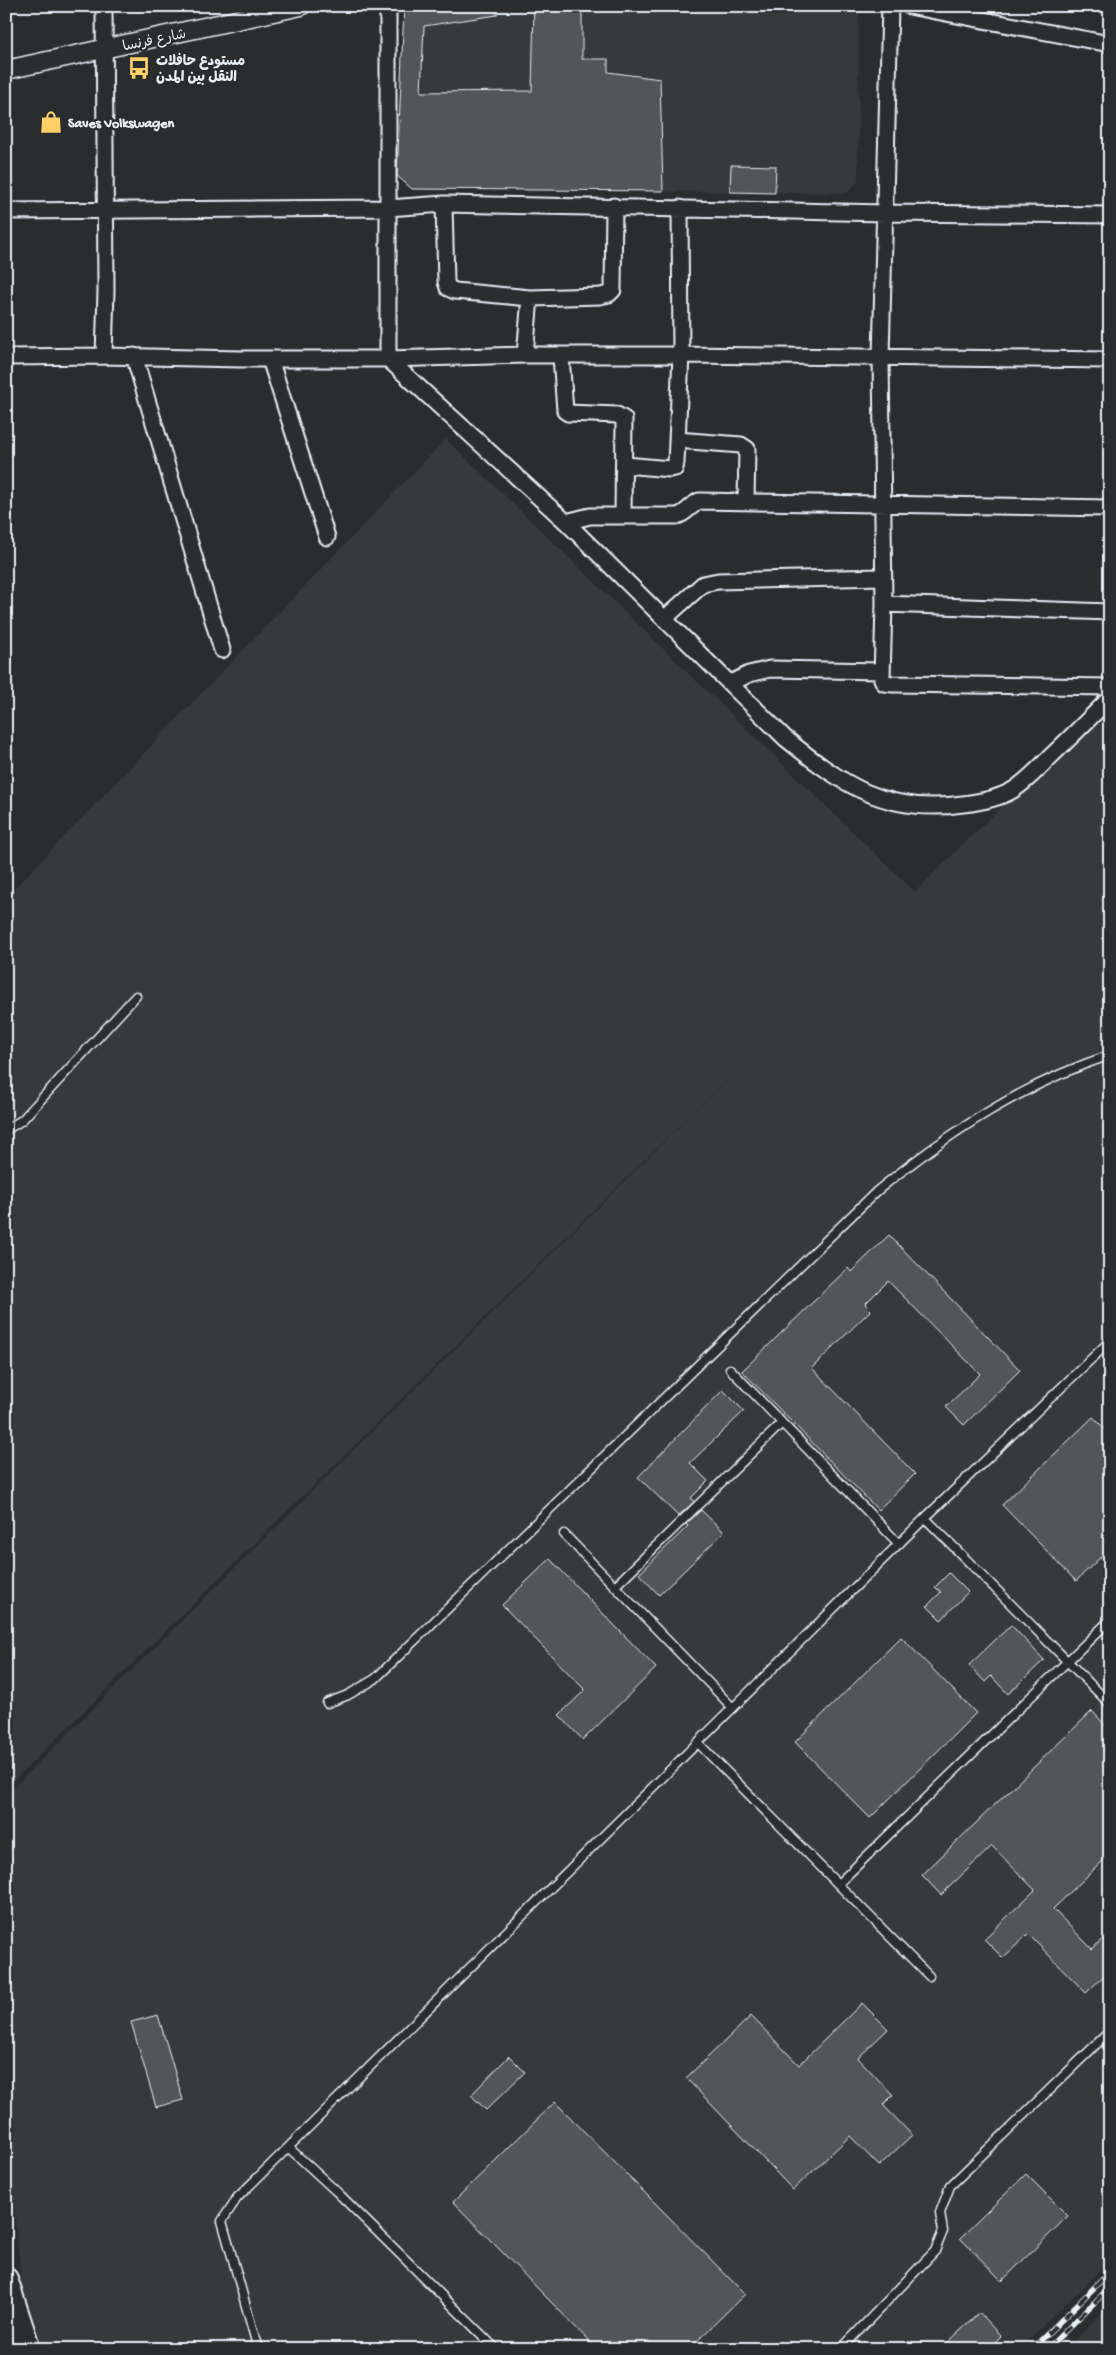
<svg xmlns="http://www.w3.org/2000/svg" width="1116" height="2355" font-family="'Gochi Hand','Playpen Sans Arabic',sans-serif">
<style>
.built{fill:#363a3b}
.building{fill:#535759;stroke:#e8f1f8}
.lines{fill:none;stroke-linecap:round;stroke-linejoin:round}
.service-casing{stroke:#e8f1f8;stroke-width:11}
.minor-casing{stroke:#e8f1f8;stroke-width:19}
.tertiary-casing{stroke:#e8f1f8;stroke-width:21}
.primary-casing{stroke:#e8f1f8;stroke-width:26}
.service{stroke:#2a2d2e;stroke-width:8}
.minor{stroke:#2a2d2e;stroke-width:15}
.tertiary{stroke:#2a2d2e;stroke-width:18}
.primary{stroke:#2a2d2e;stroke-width:22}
.rail-casing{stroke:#e8f1f8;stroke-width:5.5}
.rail{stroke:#2a2d2e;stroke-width:4;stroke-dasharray:11;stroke-linecap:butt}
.labels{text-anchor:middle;stroke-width:5;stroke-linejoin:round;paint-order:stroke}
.street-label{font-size:14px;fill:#e8f1f8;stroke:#2a2d2e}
.poi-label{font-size:14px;font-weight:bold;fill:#e8f1f8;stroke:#2a2d2e;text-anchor:start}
</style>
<rect width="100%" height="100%" fill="#2a2d2e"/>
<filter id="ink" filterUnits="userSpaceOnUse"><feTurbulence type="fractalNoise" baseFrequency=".02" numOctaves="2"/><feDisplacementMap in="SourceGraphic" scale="10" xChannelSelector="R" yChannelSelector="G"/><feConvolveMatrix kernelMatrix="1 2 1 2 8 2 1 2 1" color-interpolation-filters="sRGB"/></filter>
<g filter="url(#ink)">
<path class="built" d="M404,6H859L858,181L847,193L412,189L396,175Z
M446,439L915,892L1110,700V2261L1019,2349H43L22,2288L12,2185L6,2166V1795L787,1020L6,1788V897Z
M1110,2305V2349H1066Z"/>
<path class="building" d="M404,6H496L497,15L424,26L421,92L532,91L534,6H582V59H608V72L660,79L663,191L412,189L397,176Z
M731,165L776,166L775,193L730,192Z
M889,1235L1020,1370L964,1425L946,1407L980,1374L888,1281L865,1304L871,1310L812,1368L915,1474L878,1510L742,1371L848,1268L851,1272Z
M723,1390L744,1411L690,1463L708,1481L691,1498L694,1502L678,1516L638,1477Z
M1093,1417L1110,1434V1548L1076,1581L1002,1505Z
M701,1510L724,1532L659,1595L639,1574L688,1526L686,1524Z
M550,1559L656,1668L583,1740L559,1715L585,1690L502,1605Z
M949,1573L968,1592L941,1620L927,1606L941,1592L935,1587Z
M1011,1625L1044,1660L1008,1694L991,1676L985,1682L969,1665Z
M901,1637L976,1713L870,1818L795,1742Z
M1092,1711L1110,1730V1854L1053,1909L1092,1949L1110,1932V1970L1086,1993L1028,1934L1003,1958L984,1939L1035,1890L992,1846L941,1895L922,1875Z
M862,2003L888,2029L858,2058L893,2095L883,2105L912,2135L879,2166L850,2136L793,2190L686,2078L751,2016L799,2065Z
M158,2015L183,2100L156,2107L131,2022Z
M509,2056L525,2072L486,2110L471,2095Z
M555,2102L745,2294L689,2349H597L453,2202Z
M1026,2174L1068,2216L1002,2281L960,2238Z
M979,2313L1001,2336L988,2349H941Z"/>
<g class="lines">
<defs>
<path id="service" d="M6,1130L22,1120L136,996
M730,1369L899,1544
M925,1518L1110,1704
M564,1534L733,1708
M615,1586L782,1423
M327,1703L348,1695L375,1679L877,1191C948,1133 1023,1084 1110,1055
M698,1743L929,1976
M838,1884L1110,1620
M289,2148L337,2192L496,2349
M258,2349L222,2221L237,2198L925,1518L1110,1341
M841,2349L935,2251L943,2231L940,2213L950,2186L1110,2031"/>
<path id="minor" d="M388,6V359L566,522L785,738C842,784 885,815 963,804C980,802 998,799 1013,790C1027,781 1039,768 1050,757C1070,738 1090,718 1110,698
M890,6L881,357L884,604L882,679L884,683L893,684L1110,687
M909,6L1110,44
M444,204L446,282L448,288L455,291L530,298L600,296L609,294L613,290L614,206
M6,211L388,208L444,204L886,213L1110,215
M525,355L530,298
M104,356L106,290L104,6
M134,356L222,650
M561,356L565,411L568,413L617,415L624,419L623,515
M6,357L104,356L240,359H388L525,355H681L1110,360
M270,359L327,537
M677,440L741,445L747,449L746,501
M625,465L670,469L675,468L676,463L681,355L680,208
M566,522L590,516H677C686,514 691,505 699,501L1110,508
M884,604L1110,612
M664,619L703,584L718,581L882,577
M731,683L749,674L770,669L881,671"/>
<path id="tertiary" d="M6,70L301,6"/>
<path id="primary" d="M6,2279L29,2349
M6,2333L11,2349"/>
</defs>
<use href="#service" class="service-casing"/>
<use href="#minor" class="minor-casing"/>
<use href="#tertiary" class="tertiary-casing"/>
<use href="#primary" class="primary-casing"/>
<use href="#service" class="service"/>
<use href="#minor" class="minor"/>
<use href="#tertiary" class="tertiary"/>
<use href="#primary" class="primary"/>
<defs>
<path id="rail" d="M1032,2349L1110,2272
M1047,2349L1110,2287"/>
</defs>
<use href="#rail" class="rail-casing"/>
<use href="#rail" class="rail"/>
</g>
</g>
<defs>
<symbol id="bus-bare" viewBox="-9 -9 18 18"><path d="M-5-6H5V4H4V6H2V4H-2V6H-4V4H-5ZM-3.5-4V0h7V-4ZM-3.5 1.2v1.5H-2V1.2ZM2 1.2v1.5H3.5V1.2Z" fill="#ffd166" stroke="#2a2d2e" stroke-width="2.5" paint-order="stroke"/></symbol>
<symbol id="shop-bare" viewBox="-9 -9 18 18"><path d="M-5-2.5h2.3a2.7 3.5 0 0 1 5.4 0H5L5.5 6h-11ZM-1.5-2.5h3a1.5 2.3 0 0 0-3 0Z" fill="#ffd166" stroke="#2a2d2e" stroke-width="2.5" paint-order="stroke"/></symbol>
</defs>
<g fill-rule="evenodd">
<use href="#bus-bare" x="123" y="52" width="32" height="32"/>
<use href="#shop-bare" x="35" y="106" width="32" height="32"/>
</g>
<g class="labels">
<g class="street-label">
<text transform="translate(154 39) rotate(-12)" y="5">شارع فرنسا</text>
</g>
<g class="poi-label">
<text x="156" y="65">مستودع حافلات<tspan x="156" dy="16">النقل بين المدن</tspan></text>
<text x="68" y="127">Saves Volkswagen</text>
</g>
</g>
<rect width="1116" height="2355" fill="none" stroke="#2a2d2e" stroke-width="25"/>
<rect x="12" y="12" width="1091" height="2330" fill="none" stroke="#e8f1f8" stroke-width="2" filter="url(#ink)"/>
</svg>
